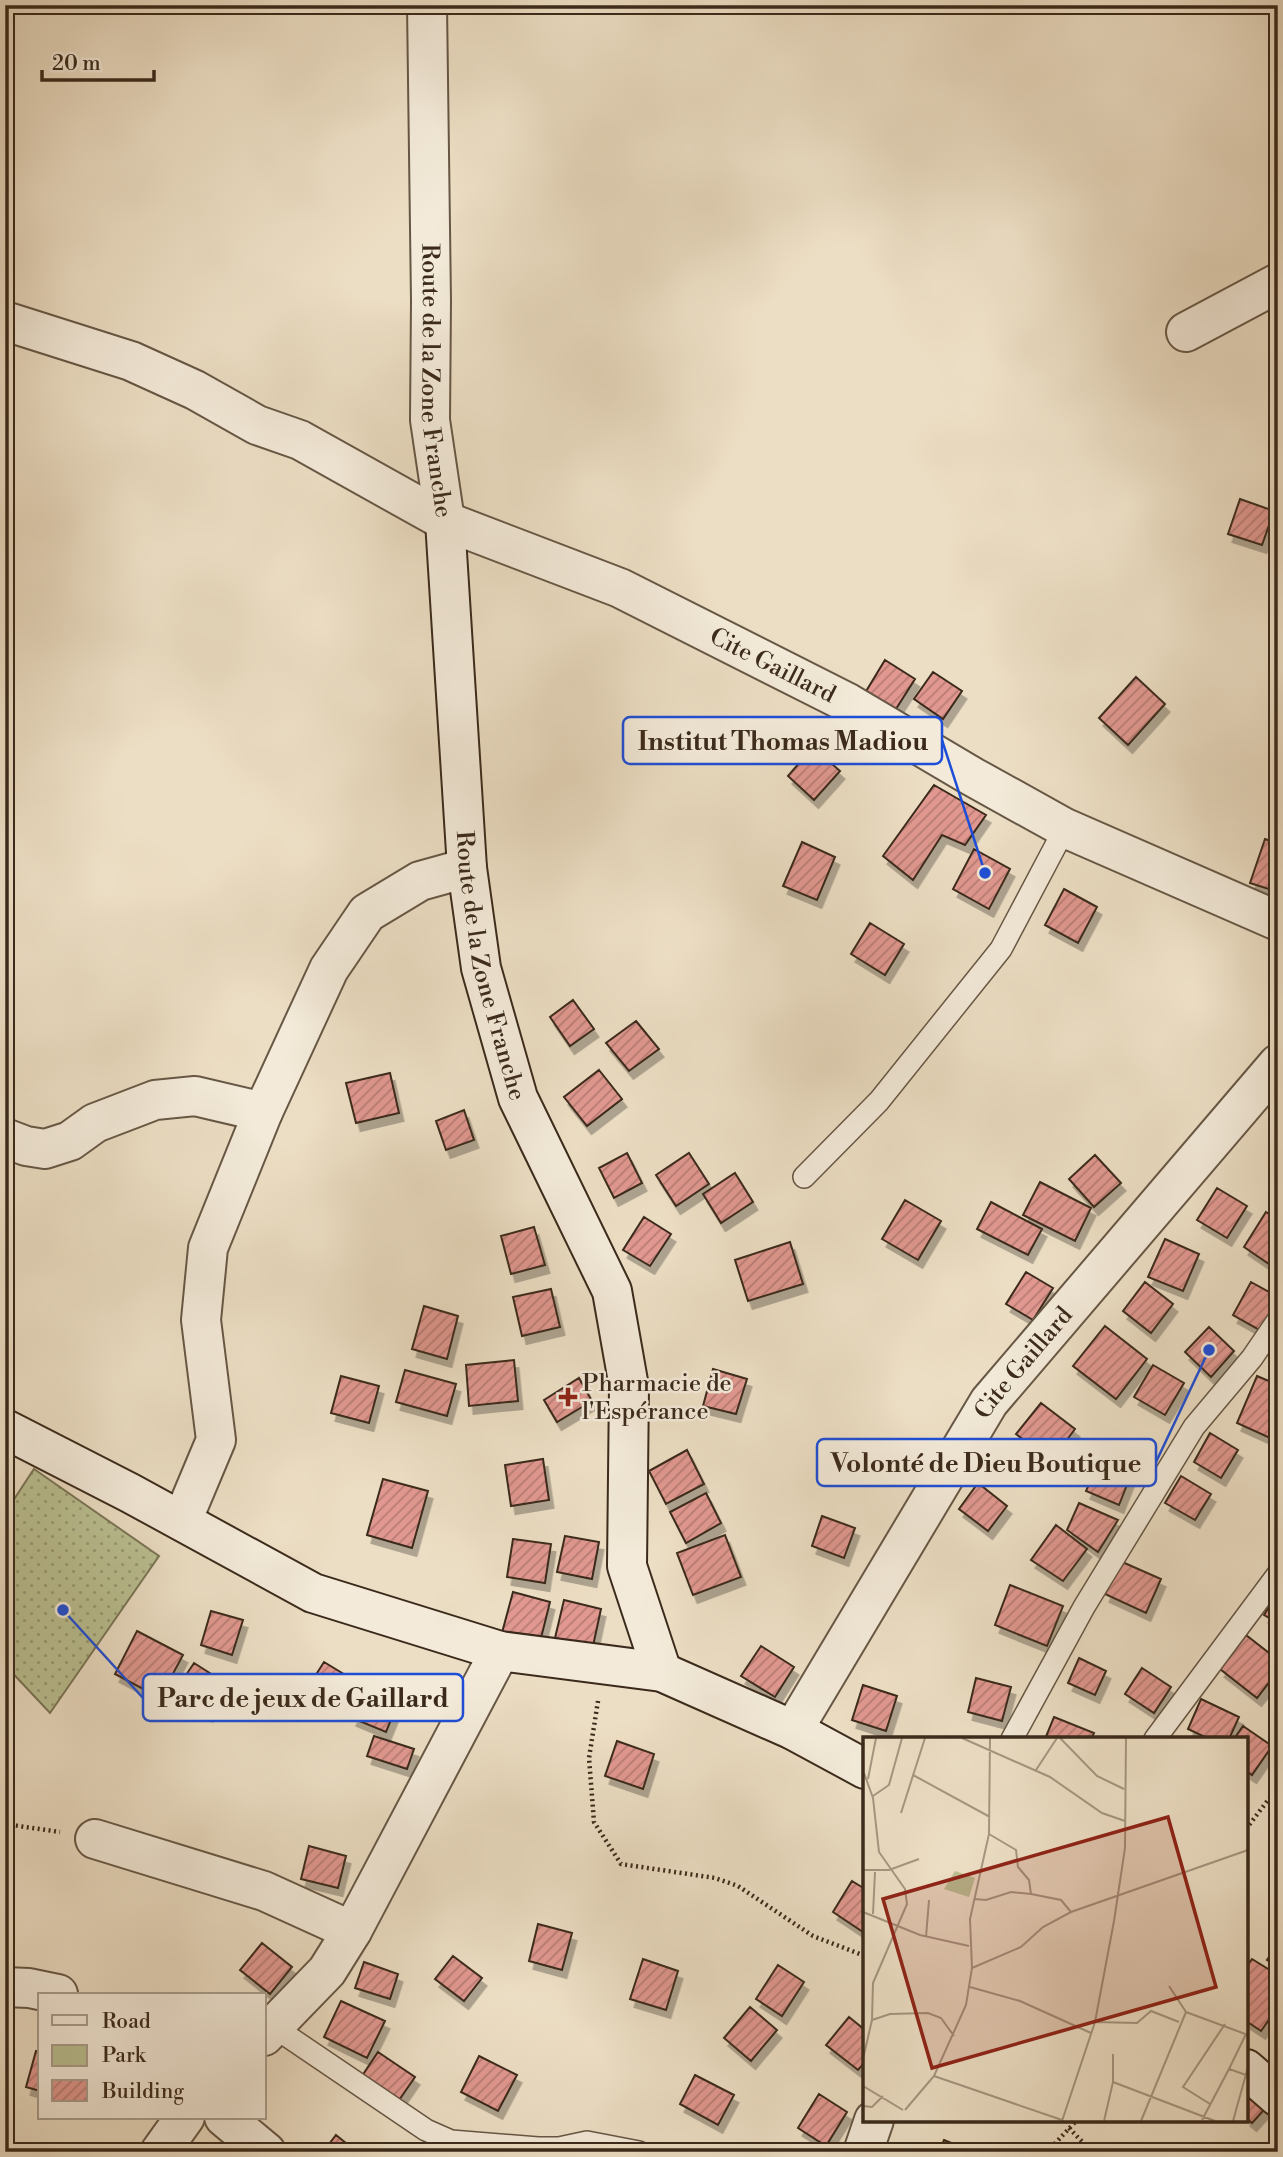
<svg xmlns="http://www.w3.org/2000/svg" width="1283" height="2157" font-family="'Libre Bodoni',serif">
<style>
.green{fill:url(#green-dots);stroke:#7a7556;stroke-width:2}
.building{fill:url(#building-hatch);stroke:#3b2a1b;stroke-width:2;filter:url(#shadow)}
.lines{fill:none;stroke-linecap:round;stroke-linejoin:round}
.lane-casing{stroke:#675745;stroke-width:24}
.street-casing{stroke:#675745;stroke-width:42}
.secondary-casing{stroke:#3b2a1b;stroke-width:42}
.path{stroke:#3b2a1b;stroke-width:4.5;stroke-dasharray:2 3.5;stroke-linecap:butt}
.lane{stroke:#f3ead9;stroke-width:21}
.street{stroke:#f3ead9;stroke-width:38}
.secondary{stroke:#f3ead9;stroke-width:38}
.poi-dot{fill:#8f2418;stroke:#f3ead9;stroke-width:2.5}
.labels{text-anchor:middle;stroke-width:5;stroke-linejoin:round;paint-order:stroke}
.street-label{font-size:24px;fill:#3b2a1b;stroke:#f3ead9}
.poi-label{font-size:24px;fill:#3b2a1b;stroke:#f3ead9;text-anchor:start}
.inset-road{fill:none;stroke:#a59680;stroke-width:2}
.view{fill:#8f2418;fill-opacity:0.15;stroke:#8f2418;stroke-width:3.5}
.inset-edge{fill:none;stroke:#3b2a1b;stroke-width:3.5}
.leader{fill:none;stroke:#1d4ed8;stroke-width:2.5}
.callout-dot{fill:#1d4ed8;stroke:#f3ead9;stroke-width:2.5}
.callout{fill:#f3ead9;stroke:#1d4ed8;stroke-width:2.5}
.callout-label{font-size:26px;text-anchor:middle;font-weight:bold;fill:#3b2a1b}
</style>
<defs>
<pattern id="green-dots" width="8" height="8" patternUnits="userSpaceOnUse" patternTransform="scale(1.75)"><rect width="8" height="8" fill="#bac092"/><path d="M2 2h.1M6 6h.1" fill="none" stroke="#989c76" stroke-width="1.8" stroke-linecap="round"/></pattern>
<pattern id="building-hatch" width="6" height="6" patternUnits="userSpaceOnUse" patternTransform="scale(1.75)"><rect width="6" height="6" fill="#e19890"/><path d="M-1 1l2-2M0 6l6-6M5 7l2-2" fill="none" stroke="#b87c75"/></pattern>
<filter id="shadow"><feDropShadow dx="4.5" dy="8" stdDeviation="0" flood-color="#0004"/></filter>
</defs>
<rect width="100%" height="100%" fill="#ecdec4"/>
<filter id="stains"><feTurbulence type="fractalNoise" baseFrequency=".00286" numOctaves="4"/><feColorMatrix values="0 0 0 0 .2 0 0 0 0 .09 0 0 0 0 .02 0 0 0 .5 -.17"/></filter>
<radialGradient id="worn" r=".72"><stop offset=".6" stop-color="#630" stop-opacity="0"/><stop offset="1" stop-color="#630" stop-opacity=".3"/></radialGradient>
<path class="green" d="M34,1469L159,1556L50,1713L5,1665V1513Z"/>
<path class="building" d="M1240,499L1274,511L1262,545L1228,534Z
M885,660L915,679L894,712L865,693Z
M933,672L962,691L943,719L914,699Z
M1136,677L1165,704L1128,745L1099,718Z
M813,747L840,771L814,800L788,776Z
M934,785L986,815L965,845L942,835L913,880L883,856Z
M1265,839L1278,844V892L1250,883Z
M802,842L835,857L817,900L783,886Z
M974,849L1010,869L989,909L953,889Z
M1064,889L1097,907L1078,943L1045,925Z
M870,923L904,944L885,975L851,954Z
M573,1000L594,1029L570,1046L550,1017Z
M636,1021L659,1049L629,1071L606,1043Z
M599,1070L622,1099L587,1126L564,1097Z
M390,1073L399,1113L356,1123L346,1083Z
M464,1110L474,1140L446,1150L436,1121Z
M627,1153L642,1183L614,1198L599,1168Z
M689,1153L709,1184L676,1206L656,1175Z
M1095,1155L1121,1183L1094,1207L1069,1179Z
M735,1173L753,1202L721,1223L703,1194Z
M1040,1182L1091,1208L1075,1241L1023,1215Z
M1217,1188L1247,1206L1227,1238L1197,1220Z
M905,1200L941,1221L918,1260L882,1239Z
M991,1202L1042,1229L1028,1255L977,1229Z
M1266,1212L1278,1220V1251L1269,1264L1244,1247Z
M644,1217L671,1234L650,1266L623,1250Z
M534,1227L545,1265L511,1274L501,1236Z
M1165,1239L1199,1254L1183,1291L1148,1277Z
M790,1242L803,1284L748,1301L735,1260Z
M1026,1272L1053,1288L1033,1320L1006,1304Z
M1145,1282L1173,1304L1151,1333L1123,1311Z
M1251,1282L1278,1297V1308L1265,1333L1233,1315Z
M551,1289L560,1327L522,1336L513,1297Z
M424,1306L458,1316L447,1359L412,1349Z
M1105,1326L1147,1359L1116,1399L1073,1366Z
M1209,1327L1234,1351L1211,1377L1185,1352Z
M514,1360L518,1401L469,1406L466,1365Z
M1153,1365L1184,1383L1165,1415L1134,1397Z
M713,1369L747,1379L736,1414L703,1406Z
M405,1370L456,1384L447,1416L396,1402Z
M341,1376L379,1386L369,1423L331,1413Z
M1257,1376L1278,1385V1419L1270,1438L1237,1423Z
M579,1378L592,1401L557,1422L544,1400Z
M1041,1403L1075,1429L1051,1461L1016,1434Z
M1210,1433L1238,1450L1221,1478L1194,1462Z
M687,1450L704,1484L666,1504L649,1471Z
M1102,1454L1134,1467L1119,1505L1086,1491Z
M543,1459L549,1500L511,1506L505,1465Z
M1181,1476L1211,1494L1195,1520L1165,1503Z
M383,1479L428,1491L412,1548L367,1535Z
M978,1483L1007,1506L988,1531L959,1509Z
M706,1493L721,1523L686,1543L670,1512Z
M1079,1503L1118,1520L1098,1552L1067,1530Z
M822,1516L855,1528L844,1558L812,1546Z
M1056,1525L1087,1549L1063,1581L1031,1560Z
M725,1535L741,1577L693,1595L677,1553Z
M565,1536L599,1542L592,1579L557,1572Z
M513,1539L551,1544L545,1583L507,1577Z
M1120,1561L1161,1579L1146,1613L1105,1594Z
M1010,1585L1063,1606L1047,1646L995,1625Z
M513,1592L550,1602L538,1650L500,1640Z
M1278,1592V1623L1264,1615Z
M564,1600L601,1609L593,1646L555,1638Z
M211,1611L243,1620L232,1655L201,1645Z
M137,1631L183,1655L160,1698L115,1674Z
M1246,1635L1278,1660V1671L1257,1698L1220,1669Z
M761,1646L794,1667L775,1697L741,1676Z
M1079,1658L1106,1671L1095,1695L1068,1683Z
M324,1662L357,1682L338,1713L305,1692Z
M194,1663L227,1684L208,1714L174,1693Z
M1142,1668L1171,1687L1154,1713L1125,1694Z
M976,1678L1011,1687L1002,1721L968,1712Z
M368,1679L402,1693L386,1732L352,1718Z
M863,1685L897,1696L886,1731L852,1720Z
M1201,1699L1239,1717L1229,1739H1209L1188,1729Z
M1054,1717L1094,1733L1091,1739H1045Z
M1243,1726L1272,1746L1252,1775L1246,1771V1739H1234Z
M374,1736L414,1749L407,1769L367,1756Z
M617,1741L654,1754L643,1789L605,1776Z
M309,1846L346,1856L338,1888L301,1879Z
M852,1881L865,1889V1928L863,1932L833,1912Z
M538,1924L572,1933L562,1970L529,1961Z
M262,1943L292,1967L270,1994L240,1970Z
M1278,1944V1967L1267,1960Z
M453,1956L482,1978L464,2001L435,1979Z
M643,1959L678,1971L666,2010L630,1999Z
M1252,1959L1278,1975V2007L1261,2031L1246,2021V1967Z
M364,1962L398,1974L390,1999L355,1988Z
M778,1965L804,1982L782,2016L756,1999Z
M341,2001L385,2021L367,2058L324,2037Z
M750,2007L777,2030L751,2061L724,2038Z
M849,2017L865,2030V2062L858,2070L826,2045Z
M36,2051L40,2052V2091L26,2087Z
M378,2052L415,2077L395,2106L358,2082Z
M479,2056L517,2075L498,2111L461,2092Z
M695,2075L734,2095L718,2125L680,2104Z
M1255,2086L1272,2101L1252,2123L1246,2118V2096Z
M819,2094L847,2112L826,2146L798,2128Z
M336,2135L357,2152H323Z
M944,2140L973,2152H939Z"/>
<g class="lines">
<defs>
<path id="lane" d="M804,1177L879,1101L1001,949L1065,828
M1012,1739L1084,1607L1194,1427L1252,1358L1278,1320
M1155,1739L1278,1574
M274,2027L426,2130L451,2141L538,2148H559L587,2142L639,2152"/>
<g id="street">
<path id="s1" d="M427,5L431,301L430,420L445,521"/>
<path id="s2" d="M5,321L131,361L195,390L257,425L300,440L445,521L620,588L848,703L973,777L1065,828L1278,921"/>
<path d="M1186,332L1278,283"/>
<path d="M5,1138L26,1146L45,1149L70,1141L95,1123L155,1100L195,1096L263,1112"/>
<path d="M182,1521L216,1440L201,1320L208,1248L263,1112L329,969L367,913L420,881L467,868"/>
<path id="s3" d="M793,1730L989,1402L1278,1064"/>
<path d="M95,1839L264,1891L352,1931"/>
<path d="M5,1987L29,1988L58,1994"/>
<path d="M264,2036L327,1971L352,1931L500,1651"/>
<path d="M224,2117L266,2152"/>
<path d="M160,2152L185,2117"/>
<path d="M863,2152L874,2120"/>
</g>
<g id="secondary">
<path id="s4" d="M445,521L467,868L481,968L518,1098L612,1291L629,1387L627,1566L662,1672"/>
<path d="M5,1429L130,1493L313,1593L500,1651L662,1672L793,1730L865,1769"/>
<path d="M1246,2069L1278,2097"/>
</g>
</defs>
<use href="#lane" class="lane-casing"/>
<use href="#street" class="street-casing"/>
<use href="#secondary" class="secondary-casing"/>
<path class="path" d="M598,1701L589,1758L594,1822L621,1864L715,1878L738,1886L813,1936L865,1956
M5,1824L60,1832
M1246,1829L1278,1787
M1069,2128L1092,2152
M1047,2152L1077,2120"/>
<use href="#lane" class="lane"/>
<use href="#street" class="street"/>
<use href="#secondary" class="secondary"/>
</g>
<path class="poi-dot" d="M564.5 1386.5h7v7h7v7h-7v7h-7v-7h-7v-7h7z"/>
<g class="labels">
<g class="street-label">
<text dy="8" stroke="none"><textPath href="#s1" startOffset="376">Route de la Zone Franche</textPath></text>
<text dy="8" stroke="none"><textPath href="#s2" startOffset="844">Cite Gaillard</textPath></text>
<text dy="8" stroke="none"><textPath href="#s4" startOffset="448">Route de la Zone Franche</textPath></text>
<text dy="8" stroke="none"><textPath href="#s3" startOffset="434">Cite Gaillard</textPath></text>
</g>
<g class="poi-label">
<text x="582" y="1391">Pharmacie de<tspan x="582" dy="28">l'Espérance</tspan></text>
</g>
</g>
<g transform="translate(863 1737)">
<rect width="385" height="385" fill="#ecdec4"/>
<path d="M92,134L112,141L106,160L81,152Z" fill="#bac092"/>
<path class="inset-road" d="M99,1L187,40L239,76L262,84M197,1L234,39L261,52M173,33L194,1M50,38L127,80M5,42L13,1M10,59L26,48L39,1M38,76L62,1M126,97L153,113L155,130L166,143L168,157M0,133H26L56,122M111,162L123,163L148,155L168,157L198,163L208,175M0,175L57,198L106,209M10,177L12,135M63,200L66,163M109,231L158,210L180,190L208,175L385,113M306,249L323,275M107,250L157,264L228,296M323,275L385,298M9,283L27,277L65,276L78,281L91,299M232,285L274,286L288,274L316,285M0,322L9,283L10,246L44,167L42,152L16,115L10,61L1,36M383,338L366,332L383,297M71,339L199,383M250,345L352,384M0,349L40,373M347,367L320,350L362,287M0,369L9,370L20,359M42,373L71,339L103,268L109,231L107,182L126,97L127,1M339,383L366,332M199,384L232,285L251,184L262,111L263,1M241,384L250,345V317M278,384L323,275M370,384L385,330"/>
<path class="view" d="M305,80L353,250L69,331L20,162Z"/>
<rect width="385" height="385" class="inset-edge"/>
</g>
<path class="leader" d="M985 873L942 740M1209 1350L1156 1462M63 1610L143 1698"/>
<g class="callout-dot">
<circle cx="985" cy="873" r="7"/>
<circle cx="1209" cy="1350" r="7"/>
<circle cx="63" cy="1610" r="7"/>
</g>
<g class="callout">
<rect x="623" y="717" width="319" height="47" rx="7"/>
<rect x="817" y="1439" width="339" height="47" rx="7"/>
<rect x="143" y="1674" width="320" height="47" rx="7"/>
</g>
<g class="callout-label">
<text x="783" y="750">Institut Thomas Madiou</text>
<text x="986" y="1472">Volonté de Dieu Boutique</text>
<text x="303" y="1707">Parc de jeux de Gaillard</text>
</g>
<rect width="1283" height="2157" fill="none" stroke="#ecdec4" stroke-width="28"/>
<rect x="7" y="7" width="1269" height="2143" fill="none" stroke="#3b2a1b" stroke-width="3.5"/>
<rect x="14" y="14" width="1255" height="2129" fill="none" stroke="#3b2a1b" stroke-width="2"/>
<rect x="38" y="1993" width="228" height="126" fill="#f3ead9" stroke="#a99d8d" stroke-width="2"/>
<rect x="52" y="2015" width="35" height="10" fill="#f3ead9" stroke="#a99d8d" stroke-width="2"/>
<text x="102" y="2028" font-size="21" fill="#3b2a1b">Road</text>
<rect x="52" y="2045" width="35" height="21" fill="#bac092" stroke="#a99d8d" stroke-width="2"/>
<text x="102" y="2062" font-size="21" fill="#3b2a1b">Park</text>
<rect x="52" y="2080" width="35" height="21" fill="url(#building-hatch)" stroke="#a99d8d" stroke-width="2"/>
<text x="102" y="2098" font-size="21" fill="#3b2a1b">Building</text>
<path d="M42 70v10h112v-10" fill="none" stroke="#3b2a1b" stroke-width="3.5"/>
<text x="52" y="70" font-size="21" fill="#3b2a1b" stroke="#f3ead9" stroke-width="5" paint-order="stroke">20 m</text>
<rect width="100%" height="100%" filter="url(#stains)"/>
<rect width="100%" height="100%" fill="url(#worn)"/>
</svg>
